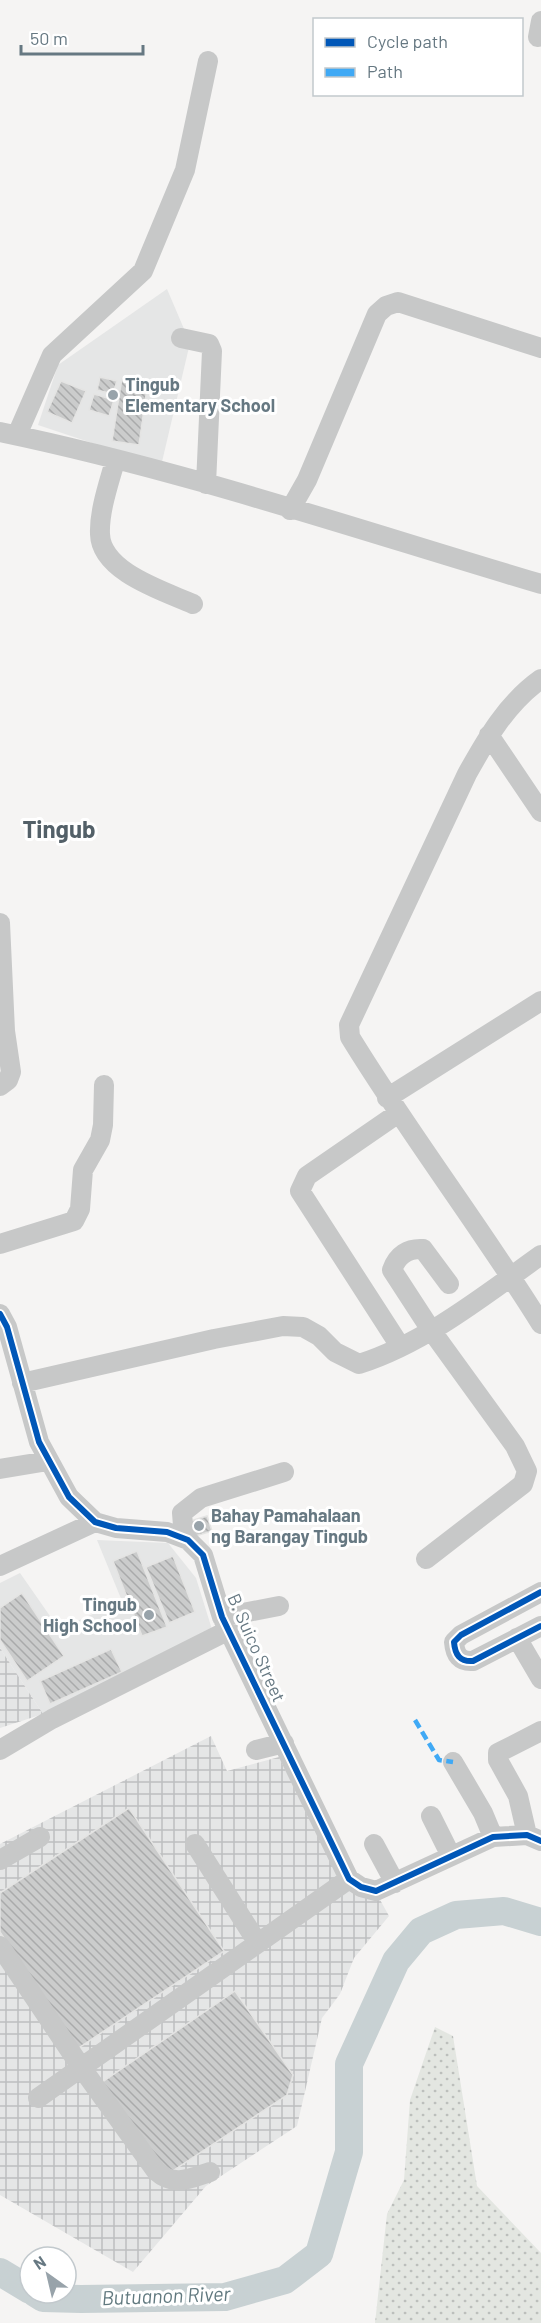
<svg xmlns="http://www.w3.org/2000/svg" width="541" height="2323" font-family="Barlow,sans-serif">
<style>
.built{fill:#e5e6e6}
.industrial{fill:url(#industrial-grid)}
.grass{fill:url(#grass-dots)}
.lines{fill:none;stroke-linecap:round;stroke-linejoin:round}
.river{stroke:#c8d1d3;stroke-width:28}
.building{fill:url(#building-back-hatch);stroke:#e4e4e3;stroke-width:1.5}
.minor{stroke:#c7c8c8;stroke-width:20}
.quiet{stroke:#3fa9f5;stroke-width:4.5;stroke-dasharray:9 4.5;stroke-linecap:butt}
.cycleway-casing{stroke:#fff;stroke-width:10}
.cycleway{stroke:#0057b8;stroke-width:6}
.poi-dot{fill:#98a3aa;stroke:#fff;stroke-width:2}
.labels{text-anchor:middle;stroke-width:6;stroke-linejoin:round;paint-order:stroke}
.poi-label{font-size:18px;font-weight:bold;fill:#667882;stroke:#fff;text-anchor:start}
.street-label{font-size:18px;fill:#667882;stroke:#fff}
.water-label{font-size:20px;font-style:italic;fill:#61797f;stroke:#fff}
.district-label{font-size:24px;font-weight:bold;fill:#536068;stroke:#fff}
</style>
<defs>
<pattern id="industrial-grid" width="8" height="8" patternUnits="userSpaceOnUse" patternTransform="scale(1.5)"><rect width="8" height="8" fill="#e5e6e6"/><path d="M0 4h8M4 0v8" fill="none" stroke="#bdbfc0"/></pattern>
<pattern id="grass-dots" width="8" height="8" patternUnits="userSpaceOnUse" patternTransform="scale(1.5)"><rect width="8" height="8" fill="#e3e6e1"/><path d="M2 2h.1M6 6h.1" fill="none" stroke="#bcbfbc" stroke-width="1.8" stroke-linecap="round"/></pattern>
<pattern id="building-back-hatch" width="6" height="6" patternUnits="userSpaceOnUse" patternTransform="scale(1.5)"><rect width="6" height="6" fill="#cbcccc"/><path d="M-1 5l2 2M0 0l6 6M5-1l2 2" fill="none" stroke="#a9aaab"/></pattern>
</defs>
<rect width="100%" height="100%" fill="#f5f4f3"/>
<path class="built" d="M167,289L190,343L161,466L38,425L58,365Z
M97,1540L168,1543L196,1578L215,1639L43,1714L0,1648V1583L20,1573L59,1629L122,1601Z"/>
<path class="industrial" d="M0,1648L43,1714L0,1728Z
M211,1736L227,1771L279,1757L333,1867L373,1887L389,1916L354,1958L340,1994L322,2018L297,2126L206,2186L133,2272L0,2195V1844Z"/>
<path class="grass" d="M435,2027L453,2036L477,2186L541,2253V2323H375L387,2214L404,2180L410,2100Z"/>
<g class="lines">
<path class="river" d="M0,2272L30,2290
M35,2293L43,2298L81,2299L225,2297L285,2280L319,2254L349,2152V2064L396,1961L421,1931L456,1915L504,1911L541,1922"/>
</g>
<path class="building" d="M100,377L117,381L113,394L97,390Z
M122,378L148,381L139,445L112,441Z
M61,381L86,391L72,423L47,412Z
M94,394L114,400L109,416L89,410Z
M207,1516L212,1531L192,1537L187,1522Z
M137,1551L167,1627L142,1636L113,1561Z
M173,1556L195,1612L169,1623L146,1567Z
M22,1593L64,1656L27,1681L0,1640V1608Z
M111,1649L122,1672L50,1704L40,1681Z
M129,1808L224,1951L77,2049L0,1932V1893Z
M235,1991L293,2075L287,2095L165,2176L101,2083Z"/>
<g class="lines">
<path class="minor" d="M538,37L541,21
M181,338L209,344L212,351L206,484
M0,432C183,470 362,531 541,584
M17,435L52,355L143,271L185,170L208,61
M115,461C109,483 99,511 100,534C101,572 164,591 193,604
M290,510L307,480L377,314L386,306L398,302L541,348
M541,679C507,703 487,738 467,774L349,1025L350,1037C410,1135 480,1226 541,1324
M489,735L541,812
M0,923L5,1031L11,1072L8,1080L0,1086
M387,1098L541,1001
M397,1114L307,1176L300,1191L400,1346
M0,1244L74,1221L80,1209L83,1170L100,1140L103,1125L104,1085
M0,1314L7,1327L39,1442L69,1497L95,1522L116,1528L167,1532L188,1540L203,1555L222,1617L349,1879L361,1887L376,1891L493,1837L527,1835L541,1841
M22,1383L214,1339L283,1326L303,1327L319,1336L335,1352L359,1364C425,1343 485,1295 541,1255
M0,1469L48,1461
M184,1538L182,1513L201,1498L284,1472
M426,1559L523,1484L527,1471L515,1446L431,1330L392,1270C397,1255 408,1248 423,1249L449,1284
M0,1566L95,1522
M541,1592L461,1635L454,1642C455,1655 460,1662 473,1661L541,1626
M222,1617L279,1606
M517,1638L541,1679
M0,1750L52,1719L229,1630
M256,1750L284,1743
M453,1762L483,1813L493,1837
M431,1816L451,1856
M527,1835L518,1796L498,1760V1753L541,1731
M195,1844L257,1942
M374,1844L395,1883
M0,1860L40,1837
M0,1946L81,2067L156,2171C174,2187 189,2179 210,2172
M38,2098L349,1879"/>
<path class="quiet" d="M415,1720L439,1760L453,1762"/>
<defs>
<path id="cycleway" d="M0,1314L7,1327L39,1442L69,1497L95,1522L116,1528L167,1532L188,1540L203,1555L222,1617L349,1879L361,1887L376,1891L493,1837L527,1835L541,1841
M541,1592L461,1635L454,1642C455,1655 460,1662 473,1661L541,1626"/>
</defs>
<use href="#cycleway" class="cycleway-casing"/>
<use href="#cycleway" class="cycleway"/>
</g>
<g class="poi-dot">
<circle cx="113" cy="395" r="6"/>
<circle cx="199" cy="1526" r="6"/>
<circle cx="149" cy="1615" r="6"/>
</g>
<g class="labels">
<g class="poi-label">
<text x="125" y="391">Tingub<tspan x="125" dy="21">Elementary School</tspan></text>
<text x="211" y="1522">Bahay Pamahalaan<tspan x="211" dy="21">ng Barangay Tingub</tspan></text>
<text x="137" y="1611" text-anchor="end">Tingub<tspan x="137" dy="21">High School</tspan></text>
</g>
<g class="street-label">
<text transform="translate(256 1648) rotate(66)" y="6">B. Suico Street</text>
</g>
<g class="water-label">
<text transform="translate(166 2296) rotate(-2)" y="7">Butuanon River</text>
</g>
<g class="district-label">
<text x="59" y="838">Tingub</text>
</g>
</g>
<rect x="313" y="18" width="210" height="78" fill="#ffffff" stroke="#c2c9cd" stroke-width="1.5"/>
<rect x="325" y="38" width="30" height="9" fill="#0057b8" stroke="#c2c9cd" stroke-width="1.5"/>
<text x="367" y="48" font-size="18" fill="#667882">Cycle path</text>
<rect x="325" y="68" width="30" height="9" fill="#3fa9f5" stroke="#c2c9cd" stroke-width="1.5"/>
<text x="367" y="78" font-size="18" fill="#667882">Path</text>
<g transform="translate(48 2275) rotate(326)"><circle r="28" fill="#ffffff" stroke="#c2c9cd" stroke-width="1.5"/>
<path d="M0-4.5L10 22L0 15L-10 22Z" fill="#98a3aa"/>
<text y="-9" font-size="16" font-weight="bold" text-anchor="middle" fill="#667882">N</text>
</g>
<path d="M21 45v9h122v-9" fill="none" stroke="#667882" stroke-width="3"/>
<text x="30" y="45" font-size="18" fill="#667882" stroke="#ffffff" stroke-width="4.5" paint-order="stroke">50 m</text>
</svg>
